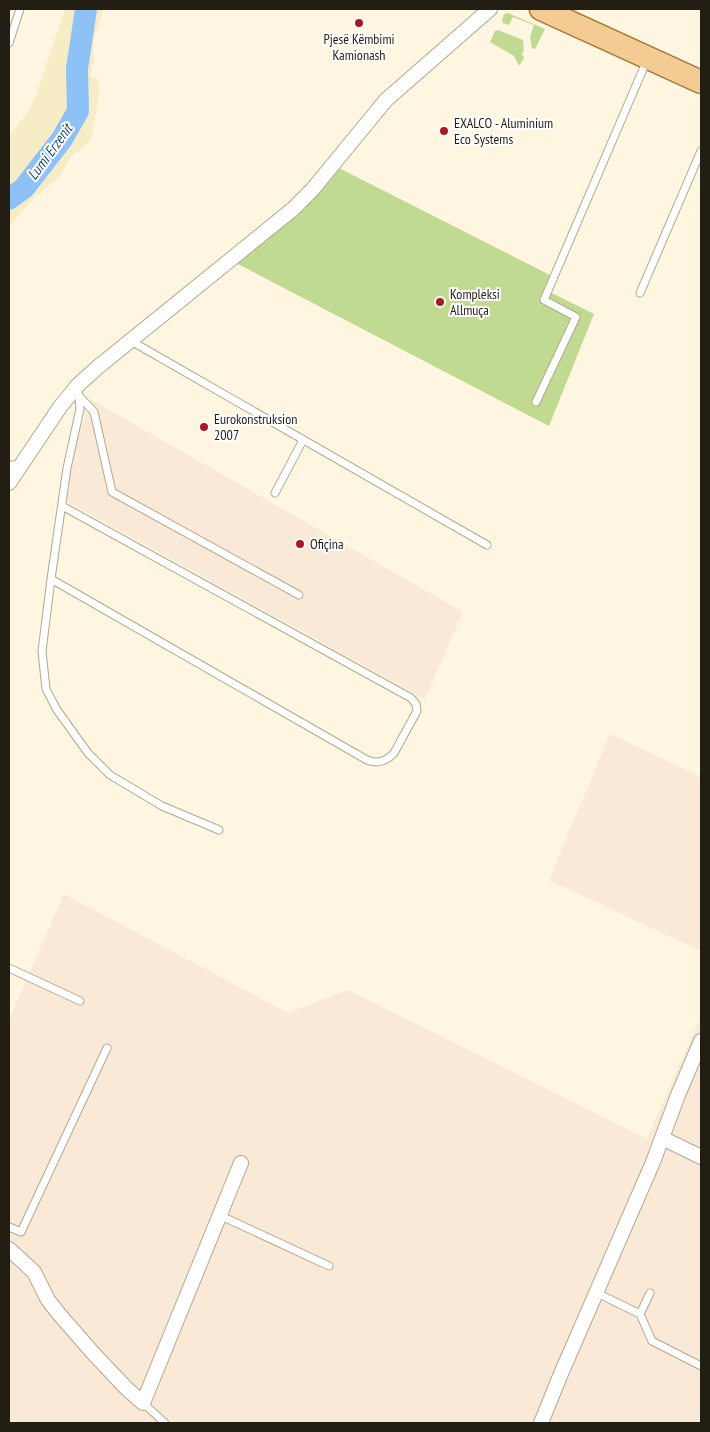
<svg xmlns="http://www.w3.org/2000/svg" width="710" height="1432" font-family="'PT Sans Narrow',sans-serif">
<style>
.commercial{fill:#fbe9d8}
.green{fill:#c0db91}
.sand{fill:#f6edc7}
.lines{fill:none;stroke-linecap:round;stroke-linejoin:round}
.river{stroke:#8ec2f7;stroke-width:22}
.lane-casing{stroke:#b2a88f;stroke-width:9}
.street-casing{stroke:#b2a88f;stroke-width:16}
.primary-casing{stroke:#a57838;stroke-width:25}
.lane{stroke:#fff;stroke-width:7}
.street{stroke:#fff;stroke-width:14}
.primary{stroke:#f4cb93;stroke-width:22}
.poi-dot{fill:#ac191c;stroke:#fff;stroke-width:2}
.labels{text-anchor:middle;stroke-width:4;stroke-linejoin:round;paint-order:stroke}
.poi-label{font-size:14px;fill:#221e14;stroke:#fff;text-anchor:start}
.water-label{font-size:15px;font-style:italic;fill:#204e79;stroke:#fff}
</style>
<rect width="100%" height="100%" fill="#fef6e1"/>
<path class="commercial" d="M90,399L463,612L425,699L64,500L74,452Z
M610,734L701,777V951L549,880Z
M64,894L288,1013L348,990L647,1139L701,1016V1423H9V1020Z"/>
<path class="green" d="M508,13L545,29L535,49L532,48L530,37L534,25L513,17L509,25L503,23L502,20L504,14Z
M498,30L523,40L524,50L522,54L524,58L519,66L514,56L490,42L495,31Z
M337,167L550,275L544,289L594,314L549,426L234,262Z"/>
<path class="sand" d="M65,9H104L93,42L94,60L90,76L98,79L100,89L91,141L71,157L58,179L37,195L9,226V136L28,112L36,95Z"/>
<g class="lines">
<path class="river" d="M9,199L24,188L62,139L78,111L77,69L86,9"/>
<defs>
<path id="lane" d="M9,43L20,9
M640,293L701,151
M131,341L487,545
M80,397L94,412L112,492L299,595
M536,402L576,317L544,300L647,60
M9,465H22
M275,493L303,440
M62,506L411,698L416,704L417,711L394,753C387,761 377,764 367,760L51,579L67,468L80,409L78,386
M51,579L42,651L46,689L57,710L88,753L110,775L162,806L219,830
M9,968L80,1001
M219,1215L329,1266
M9,1227L21,1232L107,1048
M597,1293L640,1314L650,1293
M640,1314L652,1341L701,1366
M143,1403L165,1423"/>
<path id="street" d="M9,483L60,407L78,385L98,367L293,209L312,190L386,100L490,9
M662,1138L701,1157
M9,1249L34,1272L48,1300L59,1314L93,1353L126,1388L143,1403L241,1163
M541,1423L560,1376L653,1162L678,1095L701,1041"/>
<path id="primary" d="M541,9L701,82"/>
</defs>
<use href="#lane" class="lane-casing"/>
<use href="#street" class="street-casing"/>
<use href="#primary" class="primary-casing"/>
<use href="#lane" class="lane"/>
<use href="#street" class="street"/>
<use href="#primary" class="primary"/>
</g>
<g class="poi-dot">
<circle cx="359" cy="23" r="5"/>
<circle cx="444" cy="131" r="5"/>
<circle cx="440" cy="302" r="5"/>
<circle cx="204" cy="427" r="5"/>
<circle cx="300" cy="544" r="5"/>
</g>
<g class="labels">
<g class="poi-label">
<text x="359" y="44" text-anchor="middle">Pjesë Këmbimi<tspan x="359" dy="16">Kamionash</tspan></text>
<text x="454" y="128">EXALCO - Aluminium<tspan x="454" dy="16">Eco Systems</tspan></text>
<text x="450" y="299">Kompleksi<tspan x="450" dy="16">Allmuça</tspan></text>
<text x="214" y="424">Eurokonstruksion<tspan x="214" dy="16">2007</tspan></text>
<text x="310" y="549">Ofiçina</text>
</g>
<g class="water-label">
<text transform="translate(50 152) rotate(-54)" y="5">Lumi Erzenit</text>
</g>
</g>
<rect width="710" height="1432" fill="none" stroke="#221e14" stroke-width="20"/>
</svg>
